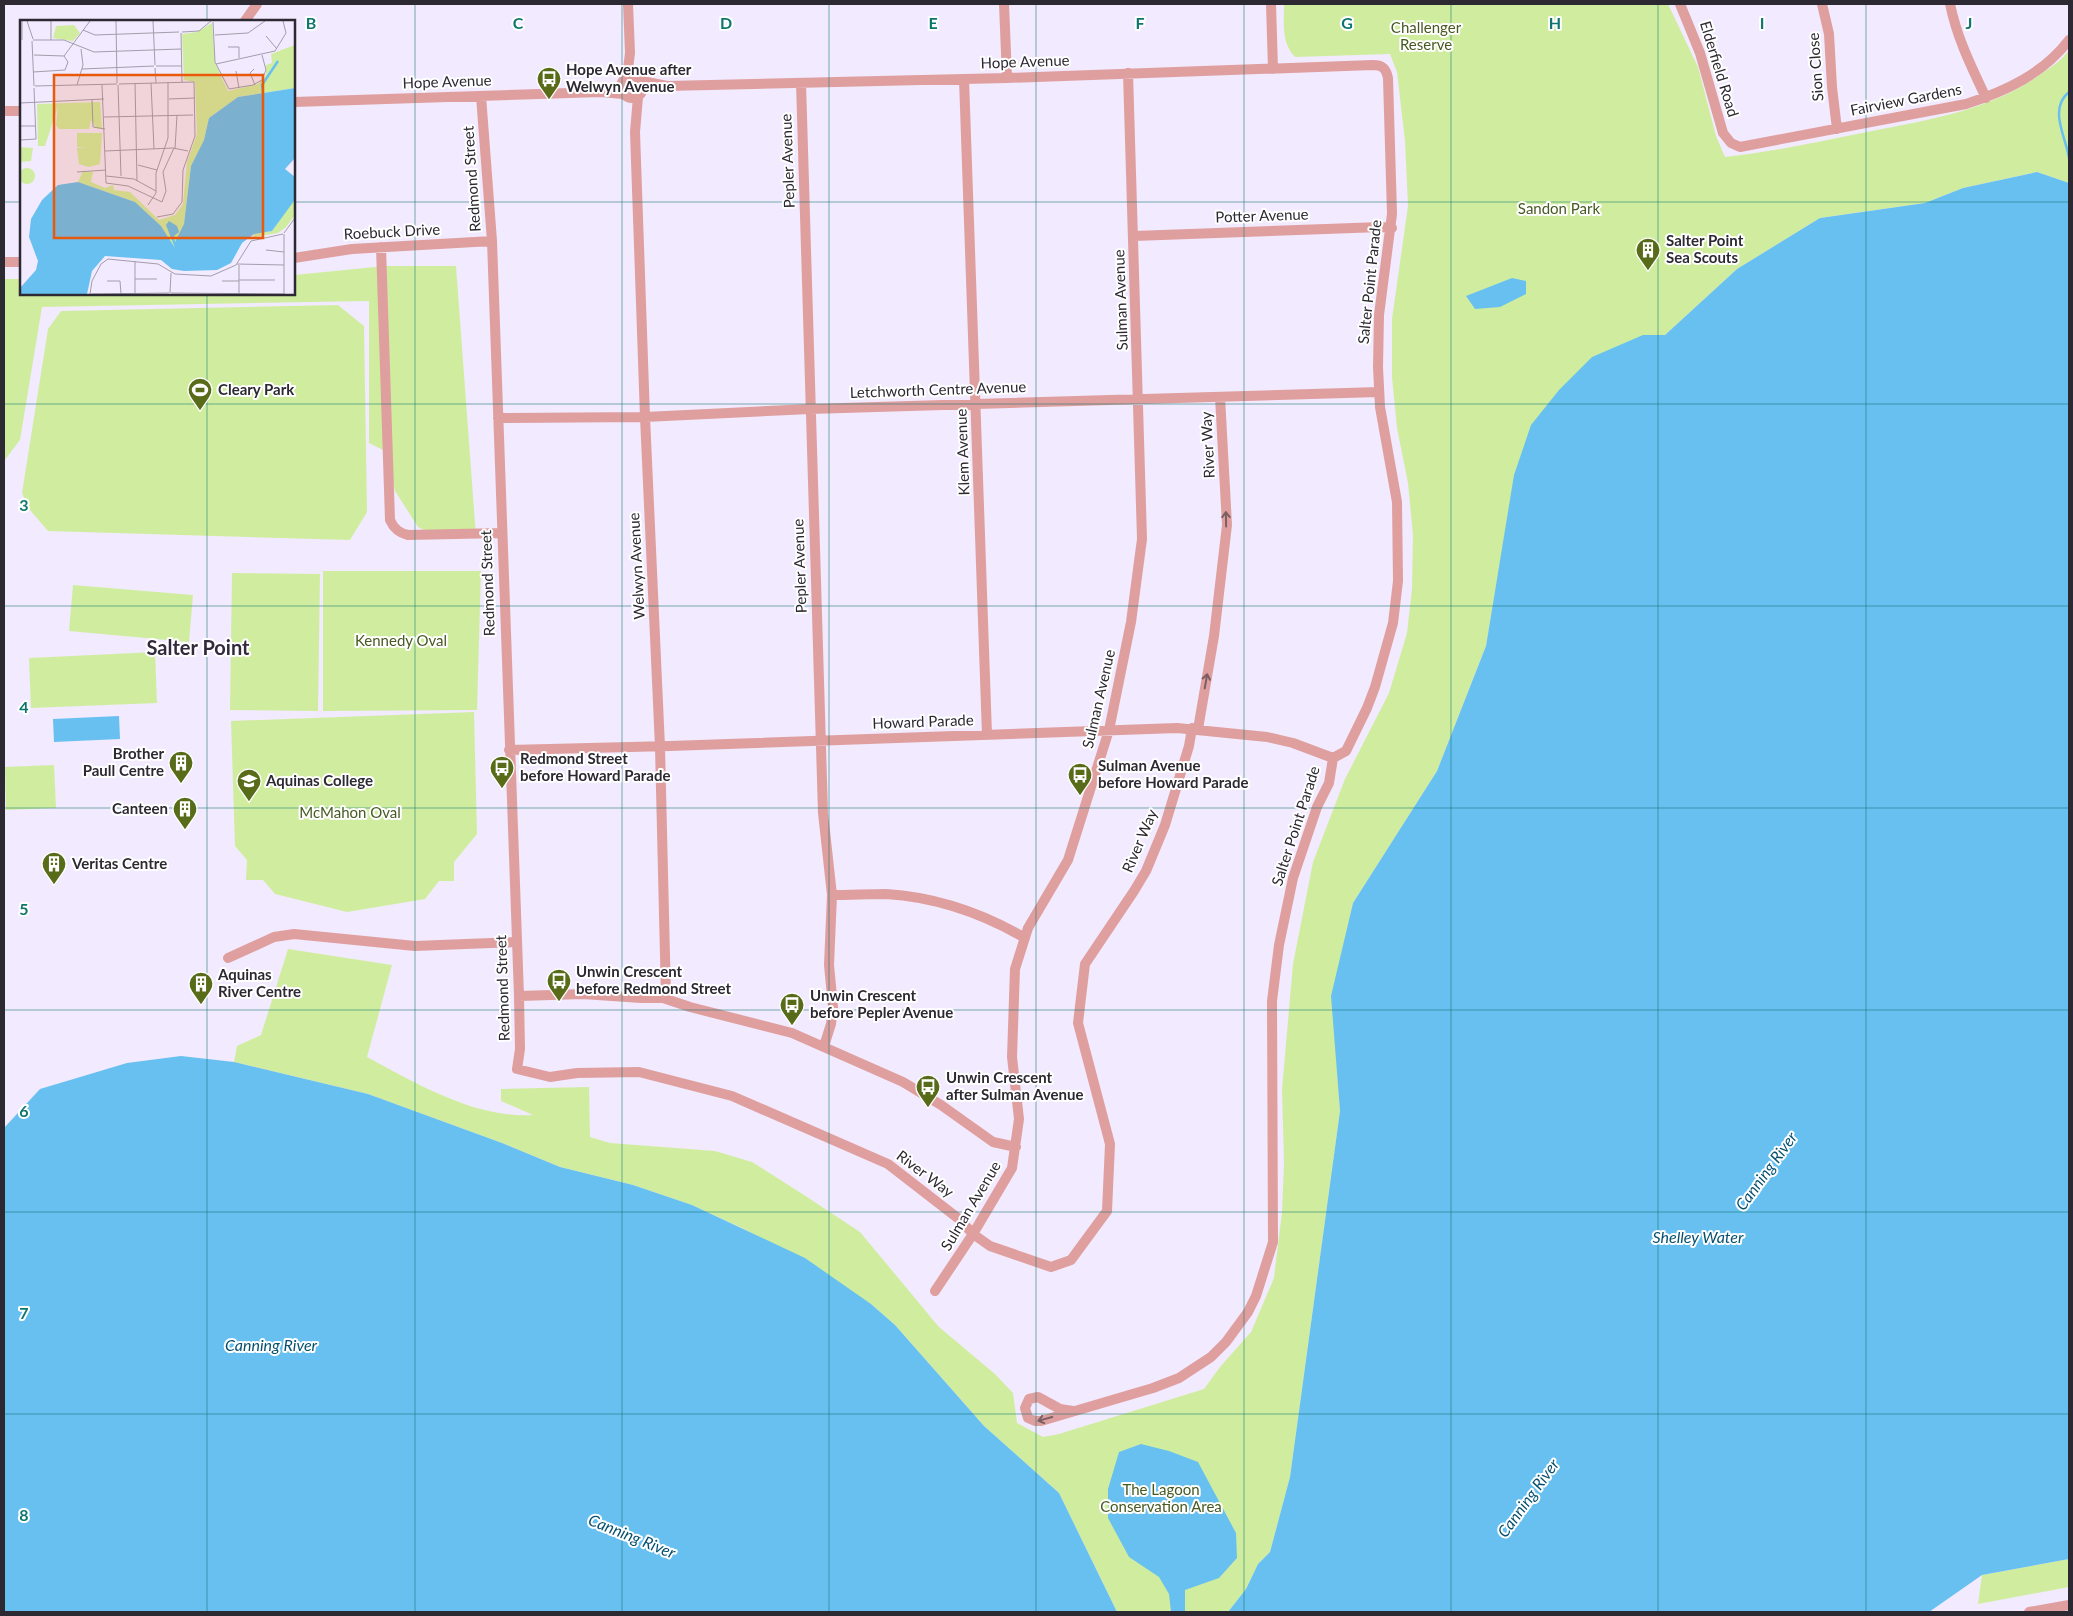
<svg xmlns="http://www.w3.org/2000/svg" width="2073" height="1616" font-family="Lato,sans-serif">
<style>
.green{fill:#d0ed9f}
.water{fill:#68c0f1}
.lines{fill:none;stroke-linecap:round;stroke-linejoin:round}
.stream{stroke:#68c0f1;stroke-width:2.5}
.minor{stroke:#df9f9f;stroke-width:10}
.oneway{stroke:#7d5e63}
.grid{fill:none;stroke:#0f766e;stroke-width:1;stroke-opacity:0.55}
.labels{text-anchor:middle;stroke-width:4;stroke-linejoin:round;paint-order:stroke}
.park-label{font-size:15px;fill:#475a22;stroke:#fff}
.street-label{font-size:15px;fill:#2d2932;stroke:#fff}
.poi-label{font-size:15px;font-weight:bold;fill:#2d2932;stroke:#fff;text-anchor:start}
.water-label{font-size:16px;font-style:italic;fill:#055070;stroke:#fff}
.district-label{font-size:20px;font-weight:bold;fill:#322a3c;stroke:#fff}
.inset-river{fill:none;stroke:#68c0f1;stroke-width:2.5}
.inset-road{fill:none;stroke:#a39dac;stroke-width:1}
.view{fill:#e8590c;fill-opacity:0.15;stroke:#e8590c;stroke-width:2.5}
.inset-edge{fill:none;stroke:#2d2932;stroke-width:2.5}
.grid-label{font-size:16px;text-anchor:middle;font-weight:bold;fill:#0f766e;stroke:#fff;stroke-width:4;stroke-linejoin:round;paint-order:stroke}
</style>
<rect width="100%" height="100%" fill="#f2eafe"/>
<path class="green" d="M1284,4H1668L1698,67L1716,136L1725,157C1770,152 1813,143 1857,134C1921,121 1990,112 2044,72C2054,65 2062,60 2069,50V183L2037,172L1963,188L1925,203L1820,218L1737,269L1665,335H1643L1498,574L1486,646L1437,771L1353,903L1332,996L1340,1111L1290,1477L1270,1552L1258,1564L1246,1589L1228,1612H1117L1059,1493L984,1426L895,1325L871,1304L744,1229L692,1205L633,1185L560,1167L502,1143L368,1094L234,1062L237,1046L261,1035L288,949L392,965L367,1057C415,1083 476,1119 533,1115L501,1101V1089L589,1087L590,1137L610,1143L715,1151L752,1162L804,1195L860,1232L939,1327L995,1374L1013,1393L1017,1423L1043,1437L1059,1434L1204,1389L1220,1367L1251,1332L1274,1278L1282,1212L1284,1163L1282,1089L1293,964L1313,862L1345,779L1389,693L1407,633L1412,589L1413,535L1408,483L1397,428L1392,377V319L1408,206L1405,141L1397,72L1390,54L1295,57C1281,43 1284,22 1284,4Z
M385,266H456L476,537L442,539L418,527L395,491L387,452L369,443V301L42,307L20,440L4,461V279H21V294H294V275Z
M338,305L364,326L367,512L350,540L48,531L30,510L22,493L48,329L61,311Z
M323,571H481L477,710L323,711Z
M232,573L320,574L318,711L230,710Z
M73,585L193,595L189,642L69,631Z
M155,652L157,703L31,708L29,658Z
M474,712L477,834L454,862V881H439L425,899L347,912L275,894L263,880H246L247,860L235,846L231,721Z
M54,765L56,808L6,810L5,767Z
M2069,1559V1587L1978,1604L1982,1575Z"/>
<path class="water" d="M2037,172L2069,183V1559L1982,1575L1929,1612H1228L1246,1589L1258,1564L1270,1552L1290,1477L1340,1111L1331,996L1353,903L1437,771L1486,646L1514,475L1531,425L1559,390L1592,357L1643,335H1665L1737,269L1820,218L1925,203L1963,188Z
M1512,278L1526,281V294L1500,307L1475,309L1466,296Z
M119,716L120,739L54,742L53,719Z
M181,1056L234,1062L368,1094L502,1143L560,1167L633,1185L692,1205L805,1258L871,1304L895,1325L984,1426L1059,1493L1117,1612H4V1128L40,1089L127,1063Z
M1141,1444L1169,1451L1198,1462L1236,1533L1237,1558L1219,1578L1185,1590V1612H1171L1169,1594L1159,1577L1129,1557L1108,1518V1489L1119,1452Z"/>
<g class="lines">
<path class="stream" d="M2069,92C2048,109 2066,137 2069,158"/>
<path class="minor" d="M1004,4L1007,78
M1271,4L1273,69
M1680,4L1700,53L1723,133L1731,143L1740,147L1966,104C2006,91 2043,74 2069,40
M1822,4L1829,34L1832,87L1837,129
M1950,4C1957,38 1971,66 1986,98
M245,21L257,4
M621 87a11 11 0 1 1 22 0a11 11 0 1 1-22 0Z
M627,77L630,53L628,4
M964,79L987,735
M642,81L667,86L1007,78L1373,65C1383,65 1386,69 1388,78L1392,214L1379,315L1378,367L1380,407L1397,502L1398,581L1393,623L1375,687L1367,708L1346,751L1333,758L1329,783L1317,807L1293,878L1279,945L1272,1001L1273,1242L1256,1296L1248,1312L1226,1342L1211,1357L1179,1378L1153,1388L1041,1421H1035L1028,1418L1025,1408L1029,1399L1038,1397L1060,1409L1073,1411
M801,83L823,813L832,895L829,965L833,1007L831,1024L824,1046
M481,96L492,241L519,996L520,1049L517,1069L550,1077L577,1073L639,1072L732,1096L888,1164L959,1219L973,1234L990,1246L1051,1267L1071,1260L1107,1211L1110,1144L1078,1023L1085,964L1134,891L1146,871L1165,825L1189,746L1192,728
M638,97L635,132L645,417L660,747L666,998
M294,102L601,92L623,94
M4,111H21
M1134,236L1381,227L1392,228
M381,247L390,520C394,529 399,533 408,535L502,533
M294,258L352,249L492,241
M4,262H21
M498,418L645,417L810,409L1379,392
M1198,729L1214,636L1227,525L1220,397
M509,750L670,746L1177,728L1267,737L1293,743L1333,758
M832,895C850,895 868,894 886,894C936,897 982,913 1025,938
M228,958L274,937L294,934L415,946L517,942
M519,996L583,994L641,998H663L690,1007L792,1033L903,1082L941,1105L993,1142L1016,1147
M935,1291L973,1234L1012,1168L1019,1119L1012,1057L1015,969L1028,928L1068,860L1109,730L1131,622L1142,539L1128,73
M2029,1612L2069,1605"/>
</g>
<defs><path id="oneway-shaft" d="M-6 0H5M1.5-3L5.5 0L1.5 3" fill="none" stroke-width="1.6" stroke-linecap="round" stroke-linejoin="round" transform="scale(1.25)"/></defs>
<g class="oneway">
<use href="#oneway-shaft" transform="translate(1226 519) rotate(-91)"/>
<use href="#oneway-shaft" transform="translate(1206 681) rotate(-80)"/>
<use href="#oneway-shaft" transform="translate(1045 1419) rotate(165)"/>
</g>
<path class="grid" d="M207,4V21M415,4V1612M622,4V1612M829,4V1612M1036,4V1612M1244,4V1612M1451,4V1612M1658,4V1612M1866,4V1612M4,202H21M294,202H2069M207,294V1612M4,404H2069M4,606H2069M4,808H2069M4,1010H2069M4,1212H2069M4,1414H2069"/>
<defs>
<symbol id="bus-pin" viewBox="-11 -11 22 30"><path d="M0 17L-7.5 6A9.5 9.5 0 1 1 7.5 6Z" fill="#586b19" stroke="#fff"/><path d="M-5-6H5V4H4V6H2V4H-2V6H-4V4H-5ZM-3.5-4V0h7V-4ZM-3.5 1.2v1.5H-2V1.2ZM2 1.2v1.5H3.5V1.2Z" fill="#fff"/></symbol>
<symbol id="building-pin" viewBox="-11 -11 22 30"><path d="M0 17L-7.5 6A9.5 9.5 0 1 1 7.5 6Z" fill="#586b19" stroke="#fff"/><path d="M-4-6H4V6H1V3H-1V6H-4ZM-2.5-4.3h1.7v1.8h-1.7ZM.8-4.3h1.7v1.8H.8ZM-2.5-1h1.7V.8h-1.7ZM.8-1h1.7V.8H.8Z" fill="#fff"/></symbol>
<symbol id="stadium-pin" viewBox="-11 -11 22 30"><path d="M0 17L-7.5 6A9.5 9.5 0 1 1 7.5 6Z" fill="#586b19" stroke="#fff"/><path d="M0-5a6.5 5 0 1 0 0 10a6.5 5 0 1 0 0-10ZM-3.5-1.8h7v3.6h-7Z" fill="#fff"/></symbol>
<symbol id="school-pin" viewBox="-11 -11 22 30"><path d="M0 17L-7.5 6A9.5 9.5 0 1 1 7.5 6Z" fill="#586b19" stroke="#fff"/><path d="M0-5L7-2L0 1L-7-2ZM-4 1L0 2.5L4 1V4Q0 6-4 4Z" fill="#fff"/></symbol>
</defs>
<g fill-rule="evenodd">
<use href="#bus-pin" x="535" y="65" width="28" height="38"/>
<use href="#building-pin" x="1634" y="236" width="28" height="38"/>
<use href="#stadium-pin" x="186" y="376" width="28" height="38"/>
<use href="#building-pin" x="167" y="749" width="28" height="38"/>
<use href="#bus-pin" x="488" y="754" width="28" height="38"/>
<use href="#bus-pin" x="1066" y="761" width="28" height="38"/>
<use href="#school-pin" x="235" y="767" width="28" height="38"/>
<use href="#building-pin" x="171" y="795" width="28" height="38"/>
<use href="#building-pin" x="40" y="850" width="28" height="38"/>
<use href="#bus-pin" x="545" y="967" width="28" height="38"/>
<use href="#building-pin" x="187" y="970" width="28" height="38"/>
<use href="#bus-pin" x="778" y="991" width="28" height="38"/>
<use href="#bus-pin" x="914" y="1073" width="28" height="38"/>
</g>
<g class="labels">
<g class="park-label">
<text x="1426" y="33">Challenger<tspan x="1426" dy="17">Reserve</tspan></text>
<text x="1559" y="214">Sandon Park</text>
<text x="401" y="646">Kennedy Oval</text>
<text x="350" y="818">McMahon Oval</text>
<text x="1161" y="1495">The Lagoon<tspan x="1161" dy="17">Conservation Area</tspan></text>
</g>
<g class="street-label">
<text transform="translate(1025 62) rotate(-2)" y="5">Hope Avenue</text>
<text transform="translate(1816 67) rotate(-94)" y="5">Sion Close</text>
<text transform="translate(1719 69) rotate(73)" y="5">Elderfield Road</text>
<text transform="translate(447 82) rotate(-2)" y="5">Hope Avenue</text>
<text transform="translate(1906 100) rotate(-11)" y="5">Fairview Gardens</text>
<text transform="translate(788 161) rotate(-92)" y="5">Pepler Avenue</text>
<text transform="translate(472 179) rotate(-94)" y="5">Redmond Street</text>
<text transform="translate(1262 216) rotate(-2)" y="5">Potter Avenue</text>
<text transform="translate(392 232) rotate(-3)" y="5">Roebuck Drive</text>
<text transform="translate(1370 282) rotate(-84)" y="5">Salter Point Parade</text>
<text transform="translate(1121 300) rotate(-92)" y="5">Sulman Avenue</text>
<text transform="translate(938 390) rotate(-2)" y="5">Letchworth Centre Avenue</text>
<text transform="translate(1208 445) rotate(-93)" y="5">River Way</text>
<text transform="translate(963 452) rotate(-92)" y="5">Klem Avenue</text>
<text transform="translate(637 566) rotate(-93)" y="5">Welwyn Avenue</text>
<text transform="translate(800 566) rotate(-92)" y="5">Pepler Avenue</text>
<text transform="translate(488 583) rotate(-92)" y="5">Redmond Street</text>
<text transform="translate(1099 699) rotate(-77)" y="5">Sulman Avenue</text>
<text transform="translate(923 722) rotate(-2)" y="5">Howard Parade</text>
<text transform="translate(1296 826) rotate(-72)" y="5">Salter Point Parade</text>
<text transform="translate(1140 841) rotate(-67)" y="5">River Way</text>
<text transform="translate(503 988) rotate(-92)" y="5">Redmond Street</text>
<text transform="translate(925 1174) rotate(37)" y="5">River Way</text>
<text transform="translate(971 1206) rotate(-59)" y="5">Sulman Avenue</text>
</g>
<g class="poi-label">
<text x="566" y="75">Hope Avenue after<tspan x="566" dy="17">Welwyn Avenue</tspan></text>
<text x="1666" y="246">Salter Point<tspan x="1666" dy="17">Sea Scouts</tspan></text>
<text x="218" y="395">Cleary Park</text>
<text x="164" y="759" text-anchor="end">Brother<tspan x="164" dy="17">Paull Centre</tspan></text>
<text x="520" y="764">Redmond Street<tspan x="520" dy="17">before Howard Parade</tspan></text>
<text x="1098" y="771">Sulman Avenue<tspan x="1098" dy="17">before Howard Parade</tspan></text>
<text x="266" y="786">Aquinas College</text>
<text x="168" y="814" text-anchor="end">Canteen</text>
<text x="72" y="869">Veritas Centre</text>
<text x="576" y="977">Unwin Crescent<tspan x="576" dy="17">before Redmond Street</tspan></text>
<text x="218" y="980">Aquinas<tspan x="218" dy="17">River Centre</tspan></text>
<text x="810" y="1001">Unwin Crescent<tspan x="810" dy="17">before Pepler Avenue</tspan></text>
<text x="946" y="1083">Unwin Crescent<tspan x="946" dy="17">after Sulman Avenue</tspan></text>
</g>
<g class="water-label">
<text transform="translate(1766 1171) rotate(-54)" y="6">Canning River</text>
<text x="1698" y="1243">Shelley Water</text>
<text x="271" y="1351">Canning River</text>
<text transform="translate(1528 1498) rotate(-54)" y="6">Canning River</text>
<text transform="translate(632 1536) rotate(22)" y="6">Canning River</text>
</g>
<g class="district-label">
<text x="198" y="655">Salter Point</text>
</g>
</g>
<g transform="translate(20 20)">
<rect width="275" height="275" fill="#f2eafe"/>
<path d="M192,3L195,43L208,71L238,64L246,55V45L252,43L251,34L275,25V68L218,77L189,98L184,120L171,146L164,204L155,229L141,206L115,182L58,162L63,151L73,152L71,162L85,168L93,165L94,170L110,172L139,200L155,195L163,184L167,142L177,114L175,62L164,60L162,14L177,12ZM54,5L60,13L53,21L33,18L36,6ZM80,82L82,109L76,108L71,100L69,109H39L36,105L38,86L25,126H18L17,84ZM57,113H82L80,144L69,147L59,144L57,128L65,127H57ZM0,127L13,128L11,141L0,142ZM-1 156a8 8 0 1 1 16 0a8 8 0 1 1-16 0ZM275,178V195L266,207L258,213L234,217V214L252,211Z" fill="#d0ed9f"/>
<path d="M275,68V138L265,149L275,157L274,181L252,211L234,214L222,223L211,243L197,250L164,251L152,249L141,240L85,236L72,251L67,274H0V268L16,250L18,241L9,217L11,199L22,180L38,165L58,162L115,182L141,206L155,228L146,205L149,201L157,206L159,212L154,216L155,222L164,204L171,146L184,120L189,98L218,77Z" fill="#68c0f1"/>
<path class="inset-river" d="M243,73L242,65L258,41"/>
<path class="inset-road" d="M7,1L13,19M31,1V20M96,1L97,63M133,1L135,45M193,2L195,42L209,69L233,65L242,60L246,50L242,35M63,10L75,15L159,12M162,12L179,11L191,1M161,13L162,62M195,15L228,13L245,1M246,16L257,29M2,20V1M13,20H44L74,32L161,29M12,21L14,66M208,27H219V38M14,35L44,36M44,36L70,1M196,44L255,31L266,13L263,1M136,46H162M135,48L136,63M62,49L134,46M234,49L230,53L235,65M216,51L219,68M13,52L45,50L48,42L44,36M115,63L117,161M131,63L134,129M99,64L174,62L175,116L163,150L162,182L153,194L137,197M57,65L63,45L61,29M82,65L86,163L108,166L142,182L146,171L143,152L154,128M98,65L101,156M15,66L97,64M14,68L16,119M149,79L175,78M72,80L73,107L85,109M0,83L84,79M84,97L173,95M0,106H16M0,120L16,119M155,129L157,95M85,131L153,128L168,131M118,145L137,150M57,152L86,150M86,156L114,159L136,171M128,185L136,173V153L148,118V62M264,213L275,198M264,214V274M246,230L264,232M217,244L264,245M219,245V274M115,259H137M219,260H255M87,261H100L101,274M202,261H219M115,273V241M150,273L151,253M151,273L264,274M70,274L72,261L81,244L88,239L138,244L155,254L191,256L216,245L231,221L263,214M71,274L149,273"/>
<path class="view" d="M34,55H243V218H34Z"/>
<rect width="275" height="275" class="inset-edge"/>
</g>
<g class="grid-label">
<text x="311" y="29">B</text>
<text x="518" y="29">C</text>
<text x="726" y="29">D</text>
<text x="933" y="29">E</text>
<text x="1140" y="29">F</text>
<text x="1347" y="29">G</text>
<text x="1555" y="29">H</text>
<text x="1762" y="29">I</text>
<text x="1969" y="29">J</text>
<text x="24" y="511">3</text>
<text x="24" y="713">4</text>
<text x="24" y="915">5</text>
<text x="24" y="1117">6</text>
<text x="24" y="1319">7</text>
<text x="24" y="1521">8</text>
</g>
<rect width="2073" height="1616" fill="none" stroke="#2d2932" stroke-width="10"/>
</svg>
